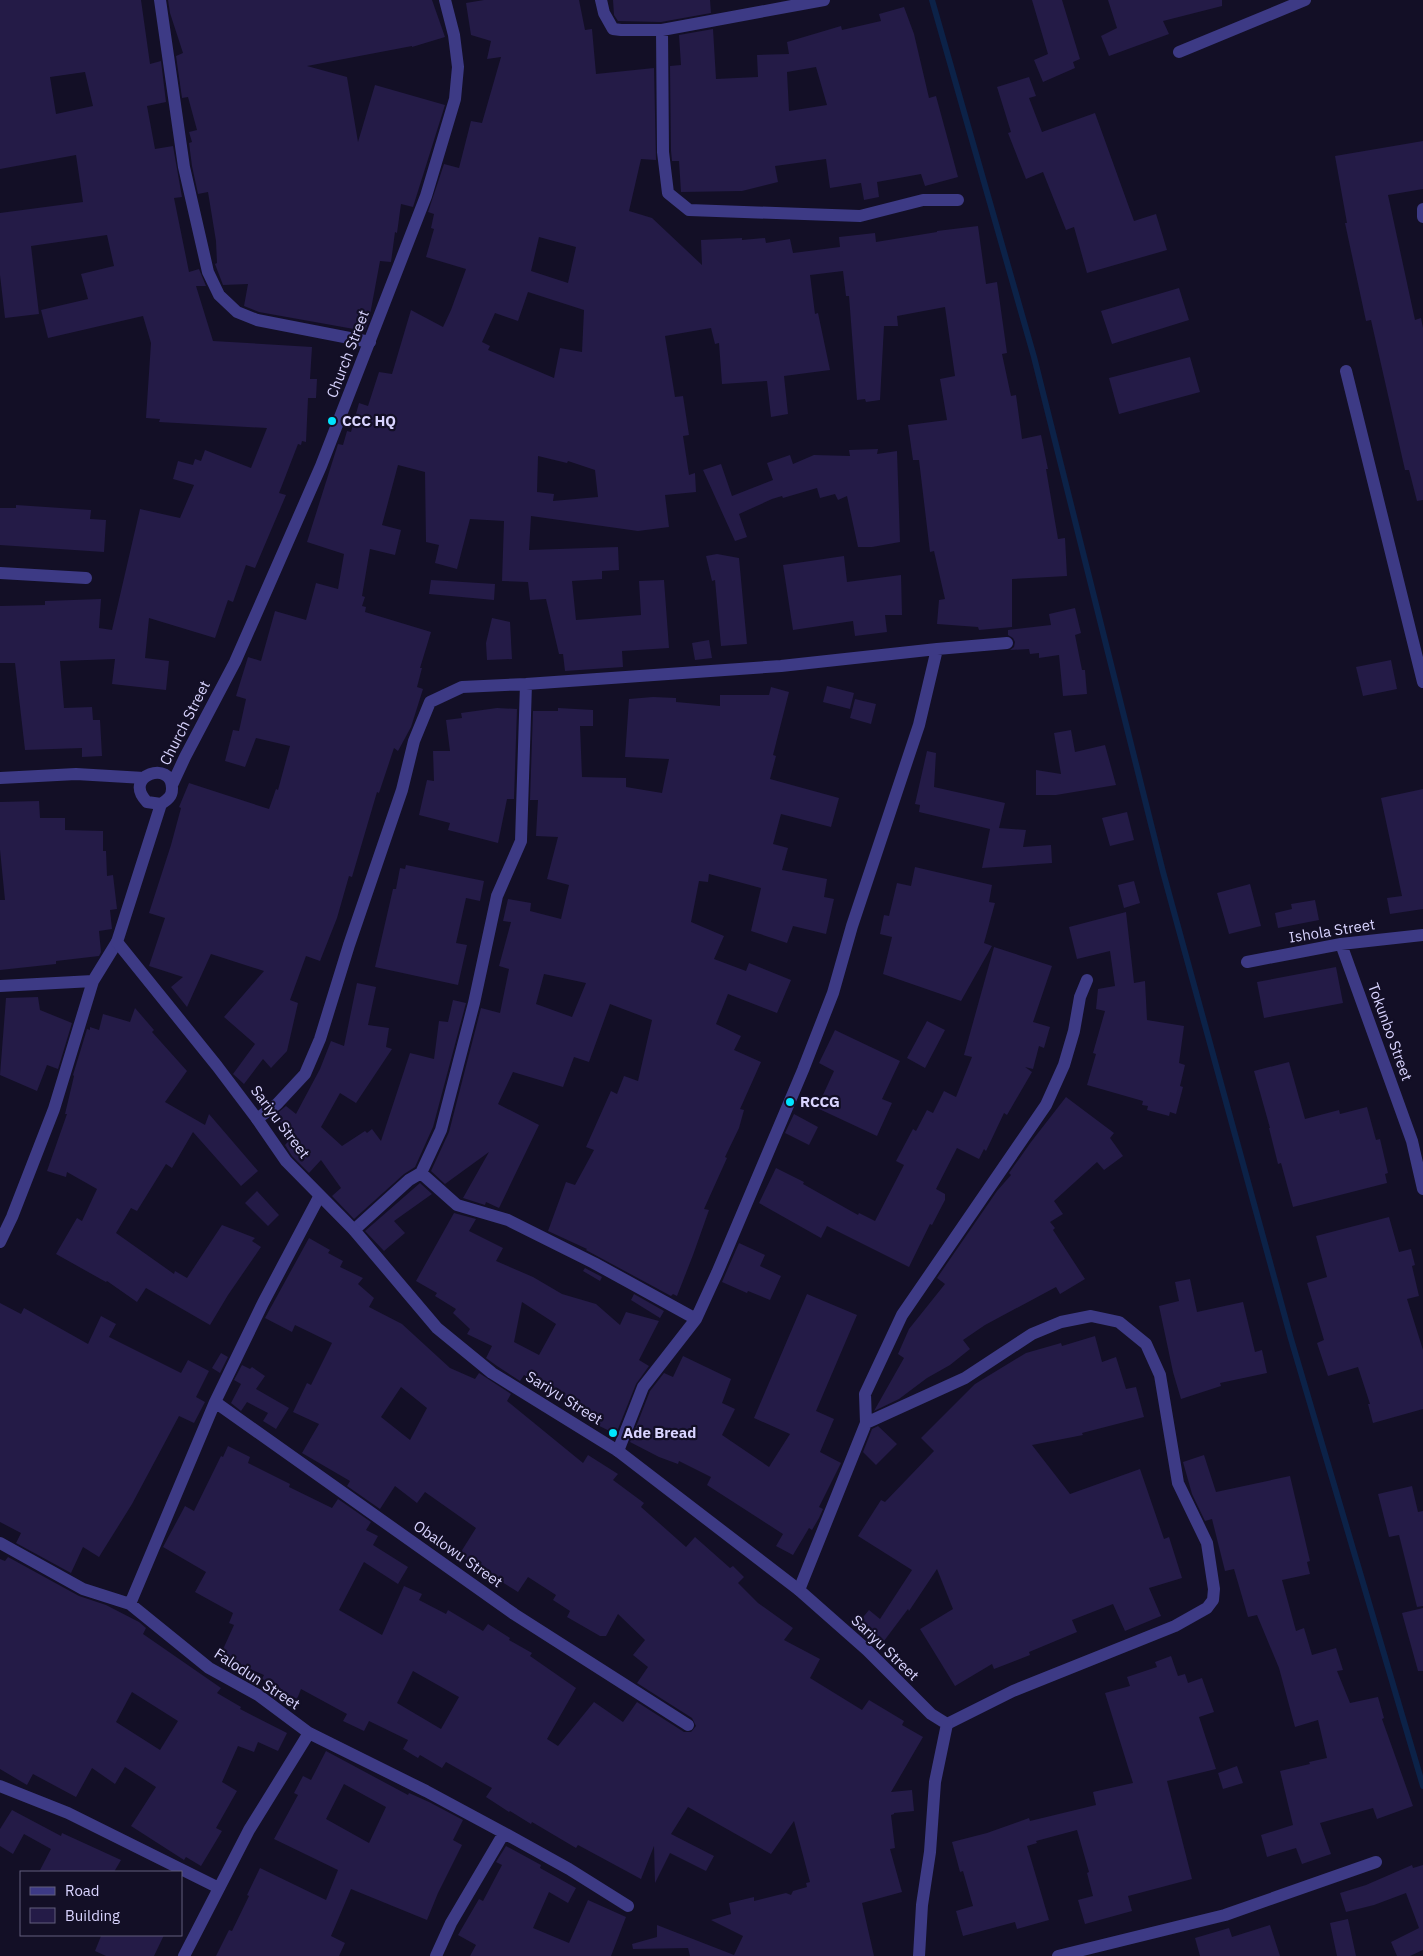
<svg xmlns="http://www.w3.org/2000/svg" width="1423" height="1956" font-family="'IBM Plex Sans',sans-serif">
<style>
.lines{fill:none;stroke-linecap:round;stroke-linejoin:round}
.stream{stroke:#0c2248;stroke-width:6}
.building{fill:#241b47;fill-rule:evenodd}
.minor{stroke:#3d3a85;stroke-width:12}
.tertiary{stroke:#3d3a85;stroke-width:12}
.poi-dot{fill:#00e5ff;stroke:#130f26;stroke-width:2}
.labels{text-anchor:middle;stroke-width:4.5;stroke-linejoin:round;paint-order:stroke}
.street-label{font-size:15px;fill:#d9d4ff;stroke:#130f26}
.poi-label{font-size:15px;font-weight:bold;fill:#d9d4ff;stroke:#130f26;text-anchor:start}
</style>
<rect width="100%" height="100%" fill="#130f26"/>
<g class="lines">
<path class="stream" d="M932,0L1034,357L1163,872L1291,1339L1423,1786"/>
</g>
<path class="building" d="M0,0H141L150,64L161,61L166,102L147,106L155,149L173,146L182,197L174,198L189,272L199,269L206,286H196L213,341L312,347L310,379H317L316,398H308L306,442L302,441L301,445L298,444L279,493L286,495L255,568L246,565L233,602L228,600L215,638L149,618L145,658L169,661L166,690L112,684L115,659L60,661L64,708L92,707L93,720H100L102,756L82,757V748L25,750L15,663H0V606L45,605V601L101,599L99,628L112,630L140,509L180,518L194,485L173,479L178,461L193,465L195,459L201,461L205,450L251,468L267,428L159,422L160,419L146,418L151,343L143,316L48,338L41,310L88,299L81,274L114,266L107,235L31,246L39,314L5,318L0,275V213L83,202L76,155L0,169ZM85,72L93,106L56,114L50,77Z
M168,0H432L445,37L412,47V46L307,66L347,77L358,142L375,85L445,105L413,207L401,204L397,233L395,232L391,262L380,261L369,320L365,331L259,312L244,306L248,284L223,285L215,264L217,263L216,241L208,192L198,194L192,166L189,143L192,142L189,132L197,130L188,97L182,98L176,56L183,53L170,13Z
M484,0H579L585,30L592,29L596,74L654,68L656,160L641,159L629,211L652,218L702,265L701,240L742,238V240L765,238L766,243L790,239L793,253L840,247L839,237L875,233L876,242L937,232V231L978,226L986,284L997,282L1007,353L1002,354L1011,396L1016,395L1022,439L1041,435L1048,469H1046L1058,539L1065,538L1067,576L1012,579V627L979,630L978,627L937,624L939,600L945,599L934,551L930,552L919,460H913L908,425L947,420L940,379L955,376L945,307L897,316L898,326H884L880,400L866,402L865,399L857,400L849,296H846L843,271L810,275L815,314L818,313L830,370L784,376L788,414L771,417L767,381L722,384L719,343L715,344L711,328L665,336L675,397L683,396L689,435L683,436L689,475L695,473L696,492L665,495L669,527L638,531L531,516L529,550L618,547L619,570L602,571V579L572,581L576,620L641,615L639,581L664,580L669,648L622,651L623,667L565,671L563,654H559L546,599L530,600L528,582L502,581L504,521L470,519L457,569L435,563L439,545L426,542L425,472L398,465L382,525L401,530L395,555L370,549L362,596L365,597L362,606L366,607L365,612L431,632L420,668H422L417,687L423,689L411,727L398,751L394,748L379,793L377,792L352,877L349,876L337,918L320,961L306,956L290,1000L298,1003L287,1051L271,1068L263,1059L244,1084L233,1074L255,1044L224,1017L264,971L211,954L187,1007L171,987L183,977L149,966L165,918L149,913L171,845L181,808L179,807L189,783L269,809L276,789L278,790L290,746L256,738L245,767L225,761L233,730L239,731L246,699L236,696L248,657L261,661L275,611L306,620L316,583L338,589L344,554L307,542L338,444L343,445L347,431L351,432L359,403L368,406L379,372L392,374L411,310L443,327L451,310L466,269L426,257L434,229L431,228L434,214L428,212L444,164L459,168L471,121L482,123L501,57L487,59L491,41L471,35L466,3ZM539,237L576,247L568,283L531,271ZM528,292L584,310L582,352L560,348L554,378L488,350L490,346L482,342L495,313L518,321ZM538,456L567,463L568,461L595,470L598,497L553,501L554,494L537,492Z
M613,0H710L711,13L661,22L618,21L614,15Z
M1032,0H1062L1080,59L1073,62L1075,68L1043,82L1034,60L1048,54Z
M1108,0H1222V6L1163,21L1169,34L1109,56L1101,36L1117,28Z
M904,7L914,34L929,98L936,96L958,177L925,186L921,174L877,182L879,197L864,200L861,183L830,188L826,159L775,166L778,182L742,191L681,192L679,161H672L671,151L670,66L681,65L679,35L713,29L716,79L758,77L757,55L789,54L787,42L841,26L842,30L881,21L879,14ZM816,67L827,105L789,111L787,72Z
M1029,77L1036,96L1029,98L1042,132L1095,113L1134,221L1156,214L1167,250L1087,273L1074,227L1066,230L1043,172L1026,179L1008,133L1011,132L997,87Z
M1423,141V189L1388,195L1415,320L1421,318L1423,328V500L1417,501L1409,470H1405L1371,320L1366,321L1345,223H1347L1335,156Z
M1179,288L1189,320L1112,344L1101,311Z
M1190,357L1200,392L1119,414L1109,378Z
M878,449L877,454L897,451L900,542L872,547H858L847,496L838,500L835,494L820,498L817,488L783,498L782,496L772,499L739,514L747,537L735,541L703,470L721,464L732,496L773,480L767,463L790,455L793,464L814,455L850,456L849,450Z
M16,505L91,510L90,519L106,520L104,552L0,545V508H16Z
M717,554L739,558L747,644L721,646L715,580L712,581L706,556Z
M844,556L847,582L901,575L902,615H885L887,632L855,636L853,621L793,630L783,565Z
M431,580L495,584L494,600L429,594Z
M1075,608L1081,633L1075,635L1082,670H1085L1087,694L1063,696L1059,655L1039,658V653L1030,654L1029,649L1010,650L1014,647L1015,642L1013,638L1008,635V630L1051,625L1049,614Z
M492,618L510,622L512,659L487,660L486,643Z
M709,640L712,658L695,660L692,643Z
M1391,660L1397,689L1363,696L1356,667Z
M827,686L854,693L850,709L823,702Z
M771,687L789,692L773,755L776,756L770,779L839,798L831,827L781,814L773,844L788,848L782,870L827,879L824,897L834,899L826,934L793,926L787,943L751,931L761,888L709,874L708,882L699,881L691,922L724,936L714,959L746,971L749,963L791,980L777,1013L728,994L716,1024L741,1036L734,1050L761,1062L740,1109L744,1110L739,1128L725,1157L727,1158L704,1209L709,1210L693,1255L677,1296L673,1294L671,1296L586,1250L587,1249L548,1231L566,1182L575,1185L594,1150L586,1147L611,1091L617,1094L624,1076L638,1081L652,1020L610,1004L589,1062L574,1057L563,1087L513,1072L498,1104L539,1125L499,1208L486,1202L485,1205L463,1198L489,1152L445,1184L431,1171L449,1132L481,1008L500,1013L509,969L499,966L511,922L503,921L508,899L531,903L530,911L561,919L569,885L547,879L558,837L536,836L538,800H530L533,711H558V708L593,710V726H580L582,777L626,778V787L662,793L669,759L625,757L629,699L653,697L676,698V702L720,706V695H769ZM544,974L586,983L572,1017L536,1004Z
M855,699L876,704L871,724L850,718Z
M497,708L517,709L514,799H507L498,843L448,830L450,823L419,815L427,780L434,781L433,751H450L446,720L462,718L461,713Z
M1071,730L1075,752L1105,745L1116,785L1056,795H1036V770L1061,774L1054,733Z
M927,751L936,753L934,787L1005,803L999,828L1026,830L1023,847L1051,845L1052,863L982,868L990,829L919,812L920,805L915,804Z
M1423,789V909L1390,914L1387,898L1402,896L1381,798Z
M39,801L40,818H65V830L103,831V851H106L107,876L113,875L117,909L110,910L112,929L99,931L101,952L99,956L56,961V964L0,970V900H5L0,850V802Z
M1127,812L1134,840L1110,846L1102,818Z
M406,865L484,881L480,901L466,898L456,943L467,945L458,985L375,967L393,889H396L400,868L405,869Z
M915,867L992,885L989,902L995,903L984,943L992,946L961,1001L883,974L892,937L880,934L884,915L889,916L897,883L911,886Z
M1134,881L1140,903L1124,908L1118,885Z
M1250,884L1261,926L1229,934L1217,893Z
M1315,900L1319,920L1278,928L1275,913L1292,909L1291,904Z
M1126,912L1134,983L1145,981L1147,1020L1184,1026L1179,1063L1185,1065L1180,1086L1183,1087L1176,1114L1170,1112L1169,1116L1147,1110L1148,1106L1142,1105L1143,1101L1087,1085L1096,1054L1093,1053L1105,1011L1096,1009L1098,989L1115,986L1110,951L1077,959L1069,927Z
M994,947L1052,966L1033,1022L1050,1027L1044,1048L1039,1046L1033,1069L1025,1067L1032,1072L1007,1115L1004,1113L986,1151L984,1149L979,1159L957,1148L936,1189L945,1194V1200L932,1225L930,1224L909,1267L827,1226L821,1238L759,1203L776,1168L804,1182L803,1184L858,1215L859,1213L875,1221L904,1165L896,1161L913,1129L916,1131L927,1110L933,1113L944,1091L956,1097L972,1057L964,1055Z
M1336,967L1343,1003L1264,1018L1257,982Z
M357,983L376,987L368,1025L389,1028L386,1047L392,1049L356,1103L340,1093L321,1127L342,1146L365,1131L367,1133L372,1129L381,1141L410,1053L434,1059L439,1021L448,1022L453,1000L466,1003L433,1127L415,1167L404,1174L354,1219L332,1196L341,1188L321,1160L309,1173L292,1156L285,1145L294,1135L274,1116L286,1106L296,1114L320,1069L331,1041L344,1046Z
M38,997L40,1010L72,1023L58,1069L47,1065L37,1091L0,1075L6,998Z
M135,1008L154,1030L152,1032L187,1071L165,1102L205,1125L209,1114L258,1171L241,1186L193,1132L172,1168L166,1164L137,1211L131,1208L116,1233L174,1274L175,1271L187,1278L222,1225L255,1238L252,1241L261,1247L228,1295L210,1325L146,1288L137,1302L107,1281L106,1282L56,1254L77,1218L82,1221L97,1189L67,1172L66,1177L47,1171L67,1114H65L74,1076L73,1075L87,1029L90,1030V1027L99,1030L103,1014L130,1022Z
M927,1021L945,1030L925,1068L907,1058Z
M835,1030L900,1061L882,1099L892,1103L877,1136L817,1108L834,1071L819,1063Z
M1289,1062L1305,1119L1339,1110L1340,1114L1367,1107L1376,1140L1380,1139L1388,1173L1385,1174L1387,1183L1293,1207L1281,1163L1278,1164L1269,1128H1270L1254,1071Z
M1066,1097L1114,1133L1110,1138L1123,1156L1104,1170L1097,1162L1054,1201L1063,1214L1050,1222L1055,1228L1053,1230L1085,1279L1060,1294L1056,1287L985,1325L963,1340L970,1349L950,1365L927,1378L899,1399L874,1411L904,1358L898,1354L909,1329L945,1284L937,1278L997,1191L1011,1175L1009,1173L1031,1142Z
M794,1114L818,1127L809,1145L785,1133Z
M420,1183L432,1194L394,1221L405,1233L384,1251L365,1231Z
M257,1191L279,1215L268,1226L245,1203Z
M454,1213L476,1219L469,1231L503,1248L496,1261L533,1277L562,1294L596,1304L620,1325L626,1312L659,1321L639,1360L649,1366L636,1384L616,1434L593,1423L598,1417L524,1375L520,1381L497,1366L486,1358L492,1346L467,1334L470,1329L453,1313L456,1309L435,1296L437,1293L416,1281ZM522,1302L556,1324L539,1355L514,1342Z
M1389,1217L1399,1252L1411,1249L1415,1265L1412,1266L1419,1296L1407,1299L1423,1350V1409L1373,1423L1368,1404H1370L1358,1367L1328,1376L1317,1343L1324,1340L1307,1283L1327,1277L1316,1236Z
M309,1238L330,1250L328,1253L343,1261L340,1267L363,1278L358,1284L374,1298L369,1307L402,1324L450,1368L475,1379L479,1373L511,1394L507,1401L583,1463L588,1455L618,1474L613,1480L644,1503L641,1507L686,1547L695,1537L730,1568L733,1566L744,1577L738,1583L758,1603L793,1628L784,1640L820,1659L810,1678L862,1710L869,1700L904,1721L902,1725L923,1737L891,1792L912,1790L914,1811L894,1813V1814L891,1815L895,1848L890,1849L902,1892L862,1903L874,1956H690L688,1948L633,1949L632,1944L657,1937V1925L734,1955L743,1936L711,1920L731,1914L729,1903L754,1897V1901L786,1893L791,1895L793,1891L807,1887L806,1883L810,1882L794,1821L771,1854L688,1807L671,1834L714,1856L706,1871L670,1853L655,1883L654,1846L641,1879L578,1845L576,1848L532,1822L531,1824L510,1811L509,1812L486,1797L492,1788L446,1762L442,1768L420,1755L418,1758L403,1749L408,1740L369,1721L364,1731L343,1721L347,1714L301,1689L297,1699L277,1690L279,1686L262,1679L264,1675L220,1656L234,1625L229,1623L233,1613L195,1592L206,1572L163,1547L185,1506L194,1511L221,1456L223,1457L228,1446L250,1457L248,1463L290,1484L289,1487L332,1508L338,1499L371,1522L366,1530L378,1536L373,1545L408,1567L398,1584L364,1562L339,1610L382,1635L404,1586L422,1594L419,1600L446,1614L448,1610L483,1631L488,1624L510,1638L509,1640L532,1653L530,1656L576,1688L547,1739L558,1746L594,1702L623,1722L637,1702L684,1732H691L696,1726L692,1718L637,1683L648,1667L633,1655L645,1640L618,1614L606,1636H600L567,1617L570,1611L553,1600L556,1595L528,1577L518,1592L459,1555L476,1528L425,1492L417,1503L395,1486L380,1509L347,1486L350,1481L302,1453L319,1424L293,1412L307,1383L311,1385L332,1343L295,1325L292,1332L265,1318ZM401,1387L427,1408L410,1440L381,1417ZM413,1671L459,1697L441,1729L397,1703Z
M739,1243L765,1255L760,1266L781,1276L770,1300L748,1291L747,1293L722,1282Z
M585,1268L602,1277L600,1281L583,1271Z
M1190,1279L1197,1312L1243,1302L1255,1352L1262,1350L1267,1373L1220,1383L1221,1386L1181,1399L1173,1372L1159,1306L1179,1301L1175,1282Z
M634,1294L664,1311L660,1318L631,1300Z
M807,1294L857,1315L816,1411L834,1419L820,1452L841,1463L819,1507L823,1509L819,1518L812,1530L809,1528L793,1555L776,1546L783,1534L707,1485L711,1477L679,1461L678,1464L659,1457L630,1442L650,1391L664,1373L673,1377L683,1356L731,1379L722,1403L735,1409L722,1435L769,1467L790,1434L754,1418Z
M0,1303L21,1314L24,1308L88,1344L101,1316L116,1324L109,1337L181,1373L188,1360L209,1371L196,1397L205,1402L194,1423L179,1416L132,1504L99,1557L83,1547L71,1573L16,1543L21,1533L0,1522Z
M1095,1336L1102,1362L1116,1357L1126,1389L1136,1387L1144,1417L1082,1433L1083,1435L1032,1445L1070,1494L1140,1469L1164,1539L1169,1537L1182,1578L1149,1588L1161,1616L1125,1631L1113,1604L1072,1620L1077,1632L1029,1652L1030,1655L994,1669L992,1664L955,1686L920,1629L953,1609L937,1569L909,1611L908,1609L884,1641L859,1622L869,1610L880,1619L912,1570L858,1536L881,1500L885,1502L934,1451L921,1438L975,1384L1026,1353L1061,1343L1062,1346Z
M221,1353L228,1357L220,1373L212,1368Z
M242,1365L250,1369L252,1367L265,1376L256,1389L289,1408L276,1429L263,1421L268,1413L247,1402L241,1411L231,1403L241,1384L234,1380Z
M878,1426L897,1444L876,1465L863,1452L872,1429Z
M1204,1455L1216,1492L1290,1476L1310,1561L1307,1562L1310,1574L1282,1580L1296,1631L1304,1628L1312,1655L1336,1648L1343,1670L1337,1671L1350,1703L1378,1697L1384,1718L1382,1719L1413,1806L1377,1819L1373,1808L1320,1823L1331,1854L1302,1864L1296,1848L1267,1857L1261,1835L1293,1825L1280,1771L1310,1764L1309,1762L1327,1758L1318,1720L1295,1727L1279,1668L1257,1615L1248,1617L1234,1569L1225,1571L1212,1519L1205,1521L1192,1494L1183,1462Z
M1412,1486L1418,1512L1423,1511V1606L1417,1607L1399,1535L1389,1537L1378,1494Z
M8,1557L79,1596L106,1605L139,1622L146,1628L143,1634L221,1688L217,1693L241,1707L240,1709L287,1733L278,1751L258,1742L254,1752L238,1746L222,1782L237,1791L216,1828L222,1831L201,1866L186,1857L184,1860L131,1826L156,1787L125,1767L115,1784L92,1768L76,1797L33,1774L27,1785L0,1769V1559L5,1561ZM132,1692L178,1721L160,1750L116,1722Z
M1423,1608V1671H1418L1402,1613Z
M1171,1656L1178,1676L1185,1674L1188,1683L1202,1678L1214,1712L1199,1717L1216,1769L1167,1781L1192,1879L1128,1896L1132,1911L1085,1924L1078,1900L1093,1896L1087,1873L1089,1872L1077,1830L1036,1841L1037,1843L1027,1846L1049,1920L1017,1929L1015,1922L963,1936L956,1911L973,1906L963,1871L960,1872L952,1842L987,1833L1029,1818L1030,1821L1096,1805L1093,1792L1133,1783L1105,1693L1130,1686L1127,1677L1157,1667L1155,1662Z
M326,1751L408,1795L409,1793L429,1802L463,1820L453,1840L462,1845L438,1893L427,1920L351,1889L331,1936L345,1943L339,1956H216L229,1930L232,1931L249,1896L247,1895L260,1868L326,1900L338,1870L274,1839L298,1795L294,1793L303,1776L311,1780ZM344,1784L386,1807L369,1843L326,1819Z
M1237,1766L1243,1783L1223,1789L1218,1773Z
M12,1810L61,1836L62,1833L121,1860L114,1872H39L51,1849L24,1834L13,1854L0,1846V1829Z
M506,1846L541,1865L540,1868L576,1888L568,1903L549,1892L533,1928L569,1943L588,1900L626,1917L611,1956H470L476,1945L458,1935L479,1899L483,1901L502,1865L496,1862Z
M1412,1865L1413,1868L1423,1865V1950L1410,1956H1397L1391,1942L1419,1928L1406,1893L1374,1905L1346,1912L1340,1893L1366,1885Z
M1348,1919L1356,1956H1337L1330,1923Z
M1270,1925L1280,1956H1200L1195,1938L1229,1928L1232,1937Z
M104,1935H164L154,1956H106L95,1951L101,1936Z"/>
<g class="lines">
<path class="minor" d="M160,0L184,167L208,272L219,295L237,312L257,320L370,342
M601,0L604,13L613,29L621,30H662L824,0
M662,30L663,152L668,193L689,210L860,216L923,200H958
M1179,52L1305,0
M1423,209V217
M1346,371L1423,682
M0,573L86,578
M1341,944L1412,1141L1423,1189
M1247,962L1341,944L1423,935
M0,986L93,981
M257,1119L277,1104L305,1074L320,1039L349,945L402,790L414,741L430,702L462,687L526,684L781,666L937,649L1007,643
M421,1173L457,1205L508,1220L594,1263L696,1319
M354,1230L409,1180L421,1173L441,1130L474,1003L497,896L521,841L526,684
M0,1242L12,1217L54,1109L93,981L117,942
M215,1402L514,1614L688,1725
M866,1423L965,1378L1032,1334L1061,1322L1091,1316L1119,1322L1146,1344L1160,1375L1178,1483L1207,1543L1214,1589L1213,1600L1207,1608L1175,1626L1013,1691L947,1724
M618,1451L643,1387L696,1319L717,1273L803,1070L833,993L852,926L919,725L937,649
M0,1543L83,1589L130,1604L209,1668L258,1695L309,1733L426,1791L504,1833L569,1869L628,1906
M799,1590L866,1423L865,1394L902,1315L1046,1105L1064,1065L1074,1031L1080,997L1087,980
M130,1604L215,1402L263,1303L319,1197
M0,1786L68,1813L219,1888
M184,1956L249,1830L309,1733
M436,1956L451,1923L504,1833
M1058,1956L1225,1915L1376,1862"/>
<path class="tertiary" d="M0,778L76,774L144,778
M172,785L185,757L235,662L321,466L426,196L455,99L458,67L454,35L445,0
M161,804L147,802C121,775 173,759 172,789C172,797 167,800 161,804L117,942L217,1066L257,1119L286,1161L354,1230L437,1328L492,1373L618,1451L799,1590L867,1650L931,1714L947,1724L935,1782L930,1852L922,1905L919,1956"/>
</g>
<g class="poi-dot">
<circle cx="332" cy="421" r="5"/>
<circle cx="790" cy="1102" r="5"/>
<circle cx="613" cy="1433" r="5"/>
</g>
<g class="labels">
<g class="street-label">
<text transform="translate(348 354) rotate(-69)" y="5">Church Street</text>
<text transform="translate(185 723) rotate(-63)" y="5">Church Street</text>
<text transform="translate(1332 931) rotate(-9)" y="5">Ishola Street</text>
<text transform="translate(1390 1032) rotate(70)" y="5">Tokunbo Street</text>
<text transform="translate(280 1122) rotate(53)" y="5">Sariyu Street</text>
<text transform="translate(564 1398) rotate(32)" y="5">Sariyu Street</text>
<text transform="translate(458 1554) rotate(35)" y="5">Obalowu Street</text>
<text transform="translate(885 1648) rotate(44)" y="5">Sariyu Street</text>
<text transform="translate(257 1679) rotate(33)" y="5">Falodun Street</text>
</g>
<g class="poi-label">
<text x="342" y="426">CCC HQ</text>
<text x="800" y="1107">RCCG</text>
<text x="623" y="1438">Ade Bread</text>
</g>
</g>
<rect x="20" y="1871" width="162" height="65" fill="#130f26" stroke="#625e7d"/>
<rect x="30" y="1887" width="25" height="8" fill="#3d3a85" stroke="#625e7d"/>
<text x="65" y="1896" font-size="15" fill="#d9d4ff">Road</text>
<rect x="30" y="1908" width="25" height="15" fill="#241b47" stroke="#625e7d"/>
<text x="65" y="1921" font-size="15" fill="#d9d4ff">Building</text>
</svg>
